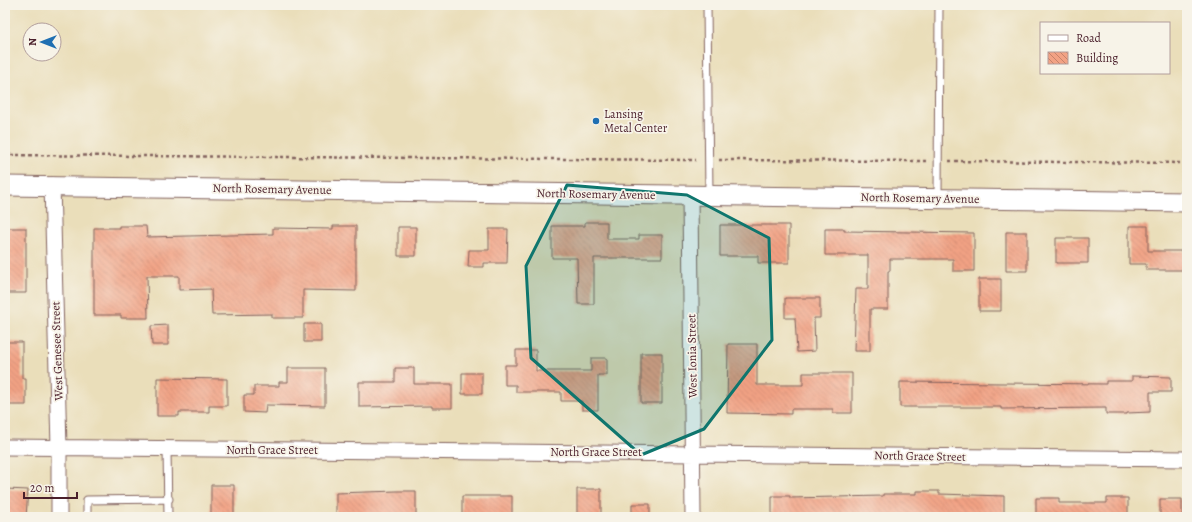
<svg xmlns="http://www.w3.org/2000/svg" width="1192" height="522" font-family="Alegreya,serif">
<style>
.building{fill:url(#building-back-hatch)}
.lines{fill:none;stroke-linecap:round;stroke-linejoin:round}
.service-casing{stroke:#82625d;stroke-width:9}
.minor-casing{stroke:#82625d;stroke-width:17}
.tertiary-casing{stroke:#82625d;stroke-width:21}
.path{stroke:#82625d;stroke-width:2.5;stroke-dasharray:3 3;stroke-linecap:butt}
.service{stroke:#fff;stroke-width:7}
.minor{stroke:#fff;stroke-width:15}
.tertiary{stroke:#fff;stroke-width:19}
.marked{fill:#0f766e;fill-opacity:0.2;stroke:#0f766e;stroke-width:3;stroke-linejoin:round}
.poi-dot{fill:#1f6fb2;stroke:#f7f3e8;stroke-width:1.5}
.labels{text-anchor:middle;stroke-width:3.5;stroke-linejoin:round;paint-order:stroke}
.poi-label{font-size:12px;fill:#4a1f2b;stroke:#f7f3e8;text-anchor:start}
.street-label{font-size:12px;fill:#4a1f2b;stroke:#f7f3e8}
</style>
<defs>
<pattern id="building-back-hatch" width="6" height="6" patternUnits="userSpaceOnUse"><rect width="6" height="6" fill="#f2a284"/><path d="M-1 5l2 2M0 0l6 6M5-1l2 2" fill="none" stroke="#c6836c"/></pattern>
</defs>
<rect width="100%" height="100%" fill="#f7f3e8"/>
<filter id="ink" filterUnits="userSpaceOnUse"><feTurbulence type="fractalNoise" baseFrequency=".025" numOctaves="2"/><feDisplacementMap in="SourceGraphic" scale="8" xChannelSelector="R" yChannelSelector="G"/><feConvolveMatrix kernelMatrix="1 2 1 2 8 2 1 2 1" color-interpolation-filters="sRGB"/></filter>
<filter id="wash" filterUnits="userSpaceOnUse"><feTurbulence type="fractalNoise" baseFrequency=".012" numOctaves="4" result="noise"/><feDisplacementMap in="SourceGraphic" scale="16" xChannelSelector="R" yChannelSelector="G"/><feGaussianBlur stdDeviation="0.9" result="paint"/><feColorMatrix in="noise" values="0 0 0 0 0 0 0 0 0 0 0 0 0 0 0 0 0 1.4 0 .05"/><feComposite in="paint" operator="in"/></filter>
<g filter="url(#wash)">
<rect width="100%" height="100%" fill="#eadeba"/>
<g id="blocks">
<path class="building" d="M585,222H607V239H639V235H662V258H594V304H578L577,258H552V226H585Z
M720,225H789V263H758V256H720Z
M119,226H146L147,237L273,234V228L333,229V226H356V291L303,290V318H272V314L212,315L211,289L179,290V276H147L148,318H121V315H94V228H119Z
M1129,226H1148V251H1184V270H1146V264H1129Z
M398,227H416V256H398Z
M5,228H26V293H5Z
M489,229H508L507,263H484V267H468L469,250H489Z
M825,229H844V231L974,233V271H953V259H890V271H888V309H870V351H854L856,289H868V255H825Z
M1006,232H1027V271H1006Z
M1056,238H1088V263H1056Z
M979,279H1001V311H979Z
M785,298H820V318H814L815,351L797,352L795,318H785Z
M304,324H321V342H304Z
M168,325V345H152L151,326Z
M5,342H22V378H26V405H5Z
M728,344H757V385H803V373H852V413H833V409H791V414L727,413Z
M516,350H536V371H591V358H607V375H598V410H582V401H561V392H516V385H505V365H516Z
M641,353H662V403H641Z
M288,368H325V406L266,405L265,413L244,412V395H254V386H279V382H288Z
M395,368H414V384H452V408H432V406L359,407V382H395Z
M462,373H482V394H462Z
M1132,376L1171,377V392H1150V412L1127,413V414H1106V408L1001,409V407H900V382L1106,384V381H1132Z
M157,378L227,379V406H209V412H179V416H157Z
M211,485H234V517H211Z
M6,489L28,490L26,517H7Z
M577,489H601V517H577Z
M397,491H416V517H336V493Z
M917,491H939V494L1004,496V517H772V496H790V498L883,496V494H917Z
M462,496H512V517H462Z
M1036,498H1059V503H1107V498H1128V517H1036Z
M1160,499H1182V517H1160Z
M632,504H650V517H632Z"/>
</g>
</g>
<g filter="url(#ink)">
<use href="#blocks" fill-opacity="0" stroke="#82625d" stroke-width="1"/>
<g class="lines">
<defs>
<path id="service" d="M707,5L709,195
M938,197L939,5
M167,449L168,517
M87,517V500L169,499"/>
<path id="minor" d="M52,185L59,447V517
M690,195L693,517
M5,447L1187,459"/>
<path id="tertiary" d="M5,186L1187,202"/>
</defs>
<use href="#service" class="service-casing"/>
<use href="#minor" class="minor-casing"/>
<use href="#tertiary" class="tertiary-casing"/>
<path class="path" d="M5,155L696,160
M719,160L926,161
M949,161L1187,163"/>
<use href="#service" class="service"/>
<use href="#minor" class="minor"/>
<use href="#tertiary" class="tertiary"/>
</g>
</g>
<path class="marked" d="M567,185L687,195L769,238L772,340L704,429L641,455L531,358L526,266Z"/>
<circle class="poi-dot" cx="596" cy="121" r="4"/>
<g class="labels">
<g class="poi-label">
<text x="604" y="118">Lansing<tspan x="604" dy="14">Metal Center</tspan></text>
</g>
<g class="street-label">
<text transform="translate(272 189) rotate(1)" y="4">North Rosemary Avenue</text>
<text transform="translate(596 194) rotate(1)" y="4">North Rosemary Avenue</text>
<text transform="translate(920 198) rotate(1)" y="4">North Rosemary Avenue</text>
<text transform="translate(57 351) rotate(-92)" y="4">West Genesee Street</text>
<text transform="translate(692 356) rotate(-91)" y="4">West Ionia Street</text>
<text x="272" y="454">North Grace Street</text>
<text x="596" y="456">North Grace Street</text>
<text transform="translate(920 456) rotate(1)" y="4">North Grace Street</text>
</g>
</g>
<rect width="1192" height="522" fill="none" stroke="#f7f3e8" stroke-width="20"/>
<rect x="1040" y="22" width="130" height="52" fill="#f7f3e8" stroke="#b29e9c"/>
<rect x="1048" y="35" width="20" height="6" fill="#ffffff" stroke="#b29e9c"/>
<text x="1076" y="42" font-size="12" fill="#4a1f2b">Road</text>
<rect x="1048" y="52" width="20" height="12" fill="url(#building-back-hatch)" stroke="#b29e9c"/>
<text x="1076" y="62" font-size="12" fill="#4a1f2b">Building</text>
<g transform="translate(42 42) rotate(270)"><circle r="19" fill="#f7f3e8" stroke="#b29e9c"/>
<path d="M0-3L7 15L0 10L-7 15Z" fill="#1f6fb2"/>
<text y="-6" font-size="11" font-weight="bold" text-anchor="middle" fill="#4a1f2b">N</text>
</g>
<path d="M24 492v6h53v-6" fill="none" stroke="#4a1f2b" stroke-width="2"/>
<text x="30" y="492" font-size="12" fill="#4a1f2b" stroke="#f7f3e8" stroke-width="3" paint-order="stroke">20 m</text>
</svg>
